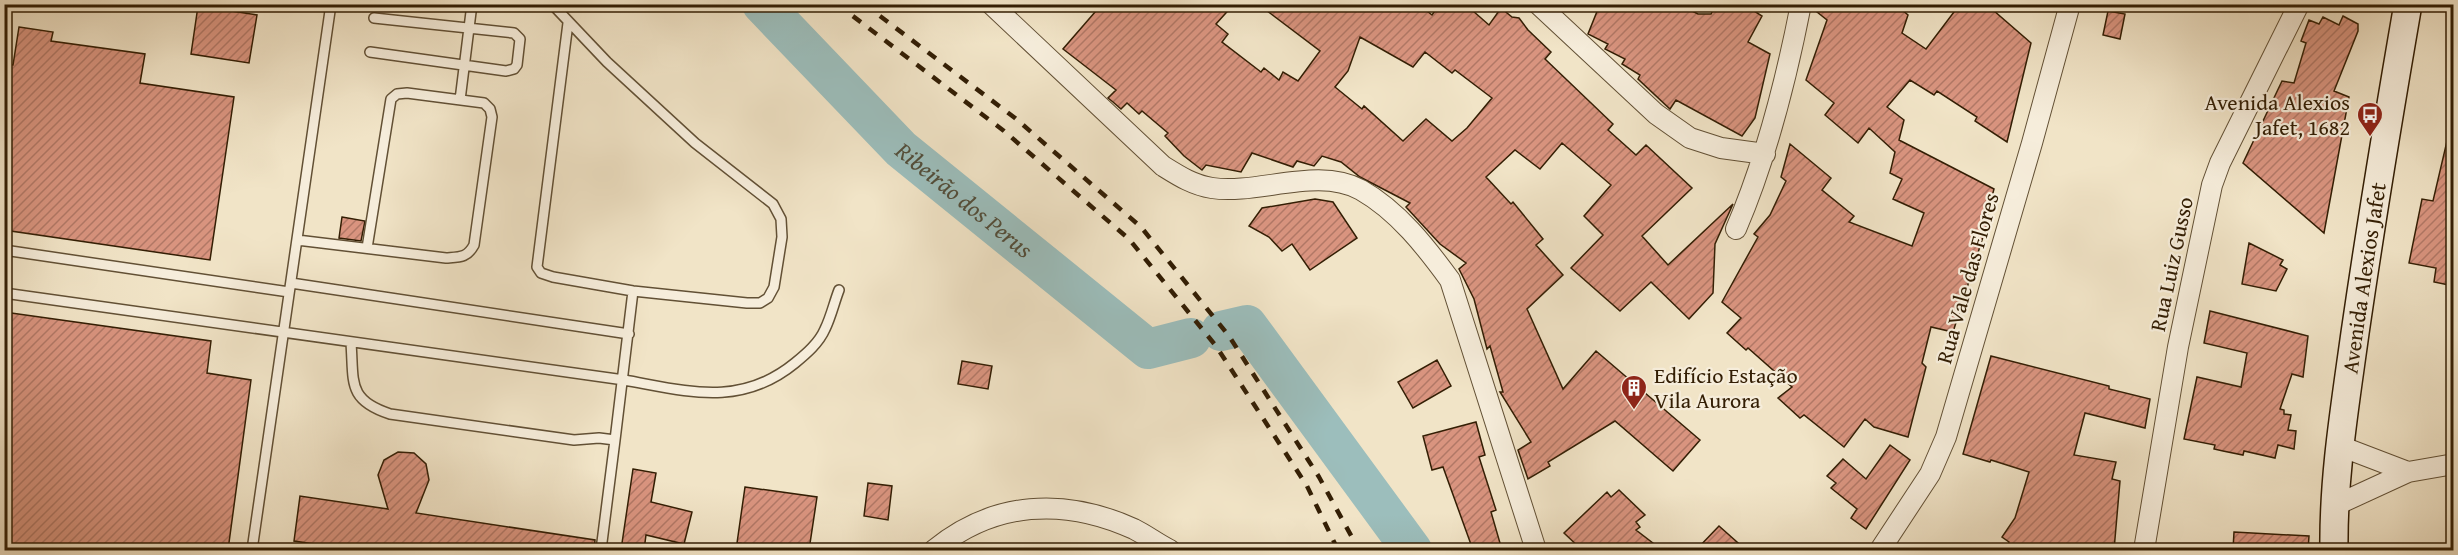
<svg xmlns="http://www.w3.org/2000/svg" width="2458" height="555" font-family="'Gentium Book Plus',serif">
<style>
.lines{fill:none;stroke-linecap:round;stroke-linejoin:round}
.river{stroke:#9cbebc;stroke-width:40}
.building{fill:url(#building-hatch);stroke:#331e04;stroke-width:1.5;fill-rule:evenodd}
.service-casing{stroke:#625035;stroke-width:12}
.minor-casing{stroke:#625035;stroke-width:22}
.secondary-casing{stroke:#331e04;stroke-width:30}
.service{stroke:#f6eddb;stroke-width:9}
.minor{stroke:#f6eddb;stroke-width:20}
.secondary{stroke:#f6eddb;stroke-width:27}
.rail{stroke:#331e04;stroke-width:4.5;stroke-dasharray:10 10;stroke-linecap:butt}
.labels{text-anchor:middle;stroke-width:4.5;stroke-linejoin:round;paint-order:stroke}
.poi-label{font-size:22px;fill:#331e04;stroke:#f6eddb;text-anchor:end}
.street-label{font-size:22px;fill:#331e04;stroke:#f6eddb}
.water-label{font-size:24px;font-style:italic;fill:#524e3b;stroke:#f6eddb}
</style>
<defs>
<pattern id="building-hatch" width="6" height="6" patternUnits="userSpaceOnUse" patternTransform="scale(1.5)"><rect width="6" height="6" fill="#d9947f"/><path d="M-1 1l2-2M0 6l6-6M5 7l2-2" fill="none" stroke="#b17866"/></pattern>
</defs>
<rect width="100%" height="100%" fill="#f1e4c7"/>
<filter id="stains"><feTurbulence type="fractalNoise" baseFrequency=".00333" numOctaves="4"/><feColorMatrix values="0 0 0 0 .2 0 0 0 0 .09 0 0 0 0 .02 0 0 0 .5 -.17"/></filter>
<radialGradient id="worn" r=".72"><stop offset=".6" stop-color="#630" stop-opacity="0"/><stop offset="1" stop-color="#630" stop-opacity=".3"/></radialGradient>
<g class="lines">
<g class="river">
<path id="s1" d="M762,4L901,149L1148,349L1191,338"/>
<path d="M1221,331L1247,325L1412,550"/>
</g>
</g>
<path class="building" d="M1102,4H1162L1168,10L1173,4H1234L1216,24L1228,34L1222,42L1261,72L1264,68L1279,80L1283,72L1298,81L1320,51L1258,4H1418L1432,15L1440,4H1465L1489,25L1501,8L1512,17L1519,18L1528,30L1551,52L1545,59L1613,124L1608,130L1636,155L1646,145L1692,188L1642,236L1668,265L1733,204L1715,244L1713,293L1689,319L1651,282L1620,311L1571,268L1603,235L1584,216L1611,185L1562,143L1540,169L1515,150L1486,177L1511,204L1513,202L1543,239L1536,245L1563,275L1527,309L1563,389L1596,351L1700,440L1673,471L1615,421L1548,462L1550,466L1528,479L1518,450L1531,442L1500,392H1503L1490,346L1487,349L1474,299L1459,269L1466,263L1440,244L1406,207L1410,203L1360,177L1341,162L1322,156L1314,166L1297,161L1293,167L1252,153L1241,172L1206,165L1202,170L1184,156L1165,136L1168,133L1142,111L1139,114L1127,103L1121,109L1113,102L1108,98L1116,90L1063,49ZM1360,37L1413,67L1425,52L1452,73L1455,70L1492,98L1467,128L1452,141L1426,119L1403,141L1364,106L1362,109L1335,87L1348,71Z
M1600,4H1678L1698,14H1711L1716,4H1757L1754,11L1762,16L1748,42L1770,54L1755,118L1742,136L1676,100L1670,109L1638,79L1640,75L1622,64L1625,59L1605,49L1608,44L1588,34Z
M1813,4H1895L1908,15L1902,33L1926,49L1960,4H1986L2031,43L2007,142L1975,121L1977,117L1937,91L1934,95L1910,80L1887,107L1904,120L1899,140L1994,189L1986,220L1988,221L1953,332L1931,327L1922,363L1926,367L1908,437L1874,427L1865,419L1844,447L1804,415L1800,418L1778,398L1792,387L1748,348L1746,350L1727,333L1741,318L1722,302L1758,237L1754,234L1770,215L1786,181L1781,177L1790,144L1831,178L1822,190L1854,216L1849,222L1912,246L1924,213L1893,199L1902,179L1890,173L1895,152L1869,128L1858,143L1825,115L1834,103L1806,80L1827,20L1812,8Z
M198,6L257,15L249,63L191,54Z
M2108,11L2125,14L2120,39L2103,35Z
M2343,16L2358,24V31L2334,91L2349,97L2324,233L2243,163L2282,81L2294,83L2306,43L2301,41L2309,20L2319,24L2323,17L2339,25Z
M19,27L53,32L51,41L145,54L140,83L234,97L210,260L4,230V64L13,65Z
M2447,141L2454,142V286L2434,282L2436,268L2409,263L2422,199L2433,201Z
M1315,199L1333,202L1357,238L1310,270L1292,244L1282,251L1269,237L1249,226L1262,208Z
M342,217L365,221L361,241L339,238Z
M2249,243L2283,260L2280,265L2287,269L2276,291L2242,284Z
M2210,311L2308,336L2303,377L2292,374L2280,409L2284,410V414L2291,415L2288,430L2296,431L2294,449L2278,445L2275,458L2244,451L2243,455L2223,451L2214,449L2215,445L2184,439L2197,377L2241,387L2247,353L2204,343Z
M4,312L211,341L207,373L251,380L228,550H4Z
M1991,356L2109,386V389L2150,399L2145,428L2085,413L2074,455L2116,462L2112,479L2120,481L2114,550H2007L2009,542L2002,537L2015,518L2029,472L1991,460L1990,462L1963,454Z
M1437,360L1451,386L1413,408L1398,382Z
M962,361L992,366L988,389L958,384Z
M1476,422L1485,455L1479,457L1496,510L1491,512L1502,550H1473L1443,467L1432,470L1423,436Z
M1890,445L1910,460L1866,529L1851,518L1857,509L1831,488L1836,483L1827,476L1843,459L1866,479Z
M398,452L414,453L426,464L429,480L416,513L595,540L594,550H355L294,541L300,496L388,509L378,475L384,460Z
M633,469L656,473L651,502L692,512L684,544L646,535L644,550H621Z
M868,483L892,486L888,520L864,516Z
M745,487L817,497L809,550H790L737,543Z
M1619,490L1645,515L1636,522L1640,527L1636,530L1662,550H1582L1564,533L1607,492L1611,497Z
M1719,526L1746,550H1696Z
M2234,532L2309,536L2308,550H2233Z"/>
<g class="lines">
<defs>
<path id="service" d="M552,4L607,62L695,143L773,204L781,219L782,237L774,287L768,298L760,303H747L633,291L553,277L541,273L537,267L568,23
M370,52L506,71L514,69L517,65L520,39L514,33L374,18
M460,100L472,4
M297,240L446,258C460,257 467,258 474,245L492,117L490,109L484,103L407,93L397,94L391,99L367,248
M4,250L289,292
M291,283L629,334
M4,293L624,380C687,391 740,408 795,363C806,354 819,343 825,329C831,317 834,303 839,290
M351,343C354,382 347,400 390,414L574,440L599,438L615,440L633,291
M252,550L331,4
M601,550L615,440"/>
<path id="minor" d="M991,4L1163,166C1179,176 1193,185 1212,188C1258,195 1318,166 1361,190C1398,211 1426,247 1450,280L1536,550
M1538,4L1656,114L1690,138L1721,148L1765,154
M1736,229C1767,157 1786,81 1801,4
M2340,446L2408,472
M2334,506L2408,472L2454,464
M934,550C994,501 1064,497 1134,529C1146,535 1158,544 1170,550
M1880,550L1930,474L1946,437L2032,143L2070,4
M2144,550L2178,347L2212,185L2220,163L2299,4"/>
<g id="secondary">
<path id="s2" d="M2334,550C2333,477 2345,406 2355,333C2371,223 2389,114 2408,4"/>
</g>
</defs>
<use href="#service" class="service-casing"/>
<use href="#minor" class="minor-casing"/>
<use href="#secondary" class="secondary-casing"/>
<use href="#service" class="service"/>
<use href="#minor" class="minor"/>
<use href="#secondary" class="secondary"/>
<path class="rail" d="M837,4L1004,131L1129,239L1216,346L1307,486L1338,550
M864,4L1015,118L1141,227L1229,336L1319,477L1359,550"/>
</g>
<defs>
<symbol id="bus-pin" viewBox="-11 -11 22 30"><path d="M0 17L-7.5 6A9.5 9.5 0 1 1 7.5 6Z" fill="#8f2418" stroke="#f6eddb"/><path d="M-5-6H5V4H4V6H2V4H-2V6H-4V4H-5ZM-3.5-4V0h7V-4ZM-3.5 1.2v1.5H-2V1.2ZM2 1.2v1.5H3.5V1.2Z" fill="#fff"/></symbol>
<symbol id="building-pin" viewBox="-11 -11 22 30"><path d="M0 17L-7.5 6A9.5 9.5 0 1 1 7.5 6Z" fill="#8f2418" stroke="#f6eddb"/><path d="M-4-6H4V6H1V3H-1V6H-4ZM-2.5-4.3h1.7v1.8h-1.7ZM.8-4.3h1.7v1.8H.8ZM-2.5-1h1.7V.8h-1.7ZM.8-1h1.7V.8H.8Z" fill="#fff"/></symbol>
</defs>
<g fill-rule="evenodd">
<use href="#bus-pin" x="2355" y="100" width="30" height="40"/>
<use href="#building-pin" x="1619" y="373" width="30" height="40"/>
</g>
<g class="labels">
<g class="poi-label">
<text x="2350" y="110">Avenida Alexios<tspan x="2350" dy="25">Jafet, 1682</tspan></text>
<text x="1654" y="383" text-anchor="start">Edifício Estação<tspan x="1654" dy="25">Vila Aurora</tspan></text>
</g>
<g class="street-label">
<text transform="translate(2171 264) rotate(-78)" y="8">Rua Luiz Gusso</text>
<text dy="8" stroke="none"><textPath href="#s2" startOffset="274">Avenida Alexios Jafet</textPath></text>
<text transform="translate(1967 278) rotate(-74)" y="8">Rua Vale das Flores</text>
</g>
<g class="water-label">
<text dy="8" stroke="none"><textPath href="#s1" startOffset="282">Ribeirão dos Perus</textPath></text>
</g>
</g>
<rect width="2458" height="555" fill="none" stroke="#f1e4c7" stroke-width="24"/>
<rect x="6" y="6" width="2446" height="543" fill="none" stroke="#331e04" stroke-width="3"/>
<rect x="12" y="12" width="2434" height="531" fill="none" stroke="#331e04" stroke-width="1.5"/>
<rect width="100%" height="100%" filter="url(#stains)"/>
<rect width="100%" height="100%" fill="url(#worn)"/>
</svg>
